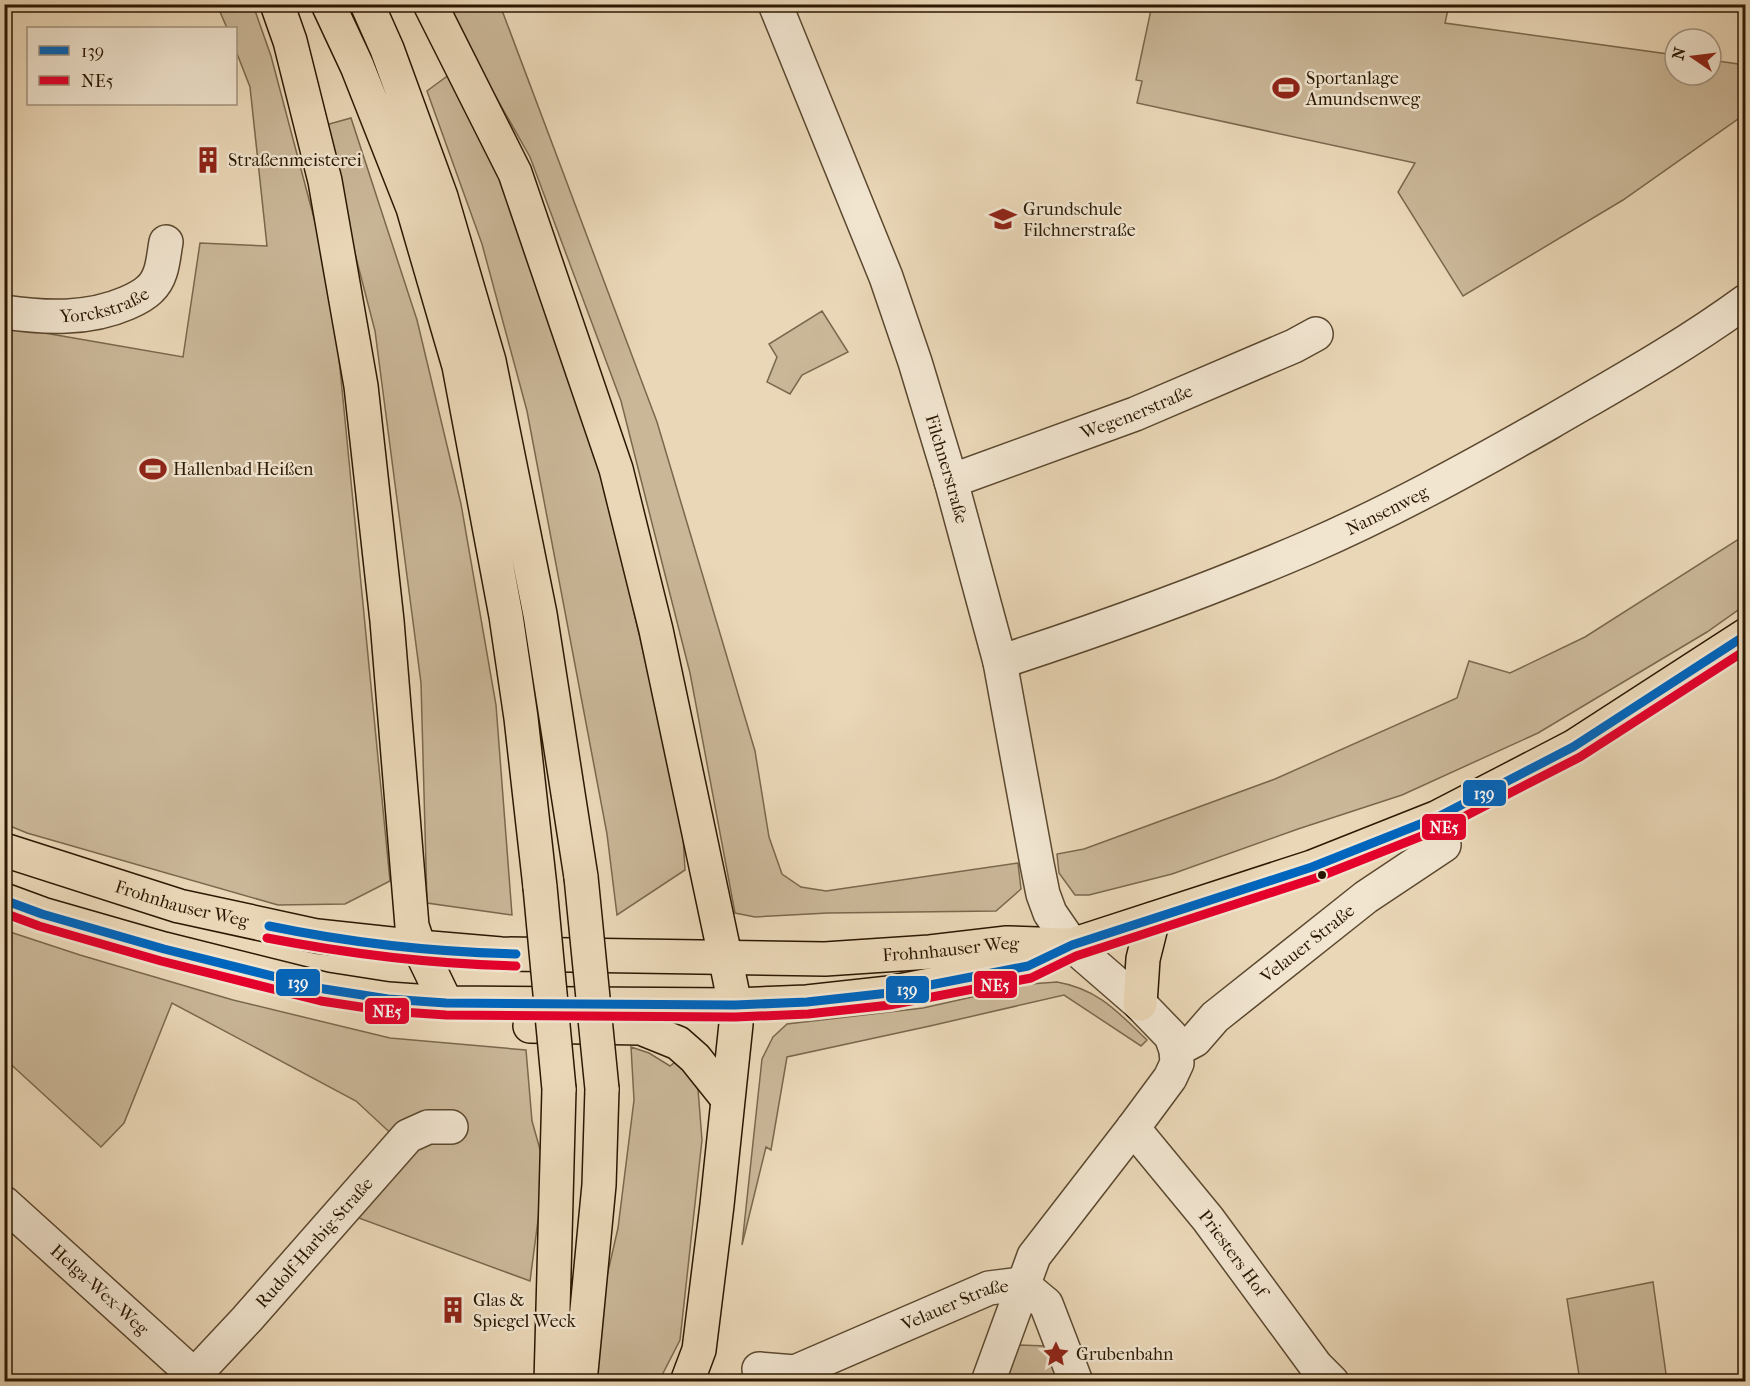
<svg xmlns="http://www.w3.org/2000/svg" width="1750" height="1386" font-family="'IM FELL French Canon',serif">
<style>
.green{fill:#cab798;stroke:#7a684d;stroke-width:1.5}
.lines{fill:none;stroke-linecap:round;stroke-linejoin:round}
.minor-casing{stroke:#5b482f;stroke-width:36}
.major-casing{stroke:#2b1802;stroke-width:36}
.highway-casing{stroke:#2b1802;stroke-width:36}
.minor{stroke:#f1e5d0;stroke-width:33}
.major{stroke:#ead7b7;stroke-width:33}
.highway{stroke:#ead7b7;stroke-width:33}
.highway-bridge-casing{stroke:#2b1802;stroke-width:36;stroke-linecap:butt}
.highway-bridge{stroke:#ead7b7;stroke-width:33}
.bus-1-casing{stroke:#f1e5d0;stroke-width:14}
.bus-2-casing{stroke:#f1e5d0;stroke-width:14}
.bus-1{stroke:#0065bd;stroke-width:9}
.bus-2{stroke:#e4002b;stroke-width:9}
.bus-dot{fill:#2b1802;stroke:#f1e5d0;stroke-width:2}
.labels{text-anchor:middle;stroke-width:4.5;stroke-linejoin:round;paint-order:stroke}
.poi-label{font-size:18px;fill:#2b1802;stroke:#f1e5d0;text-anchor:start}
.street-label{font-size:18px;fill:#2b1802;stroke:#f1e5d0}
.line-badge{stroke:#f1e5d0;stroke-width:2}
.badge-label{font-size:16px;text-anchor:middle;font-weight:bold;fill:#fff}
</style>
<rect width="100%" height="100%" fill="#ead7b7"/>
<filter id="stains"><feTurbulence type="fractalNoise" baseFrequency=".00333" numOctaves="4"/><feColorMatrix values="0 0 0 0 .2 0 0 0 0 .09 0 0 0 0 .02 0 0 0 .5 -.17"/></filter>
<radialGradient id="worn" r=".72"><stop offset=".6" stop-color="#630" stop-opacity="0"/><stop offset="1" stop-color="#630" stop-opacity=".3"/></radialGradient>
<path class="green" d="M217,5H253L271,56L320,241L338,348L390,881L345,904L278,905L27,833L5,824L4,326L183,357L200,243L267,246L250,87L236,51V28H227Z
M444,5H500L657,422L755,751L769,837L782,874L801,887L826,891L1018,863L1021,889L996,911L828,913L755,917L735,913L690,673L621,401L530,157Z
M1152,5H1449L1445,23L1675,55V75H1711V60L1745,65V114L1623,200L1463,296L1398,192L1415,163L1137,103L1142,81L1136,80Z
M450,74L497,161L588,415L682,819L685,870L617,915L607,834L527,411L482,244L427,91Z
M351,118L417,320L461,504L496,705L512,915L427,903L421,683L375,331L322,126Z
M822,311L848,352L802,375L790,394L767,382L777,357L769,344Z
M1745,535V605L1707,632L1538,733L1402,795L1298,829L1172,874L1089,895H1075L1059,873L1057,854L1084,849L1275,779L1457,698L1469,661L1510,673L1585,637Z
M4,930L80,955L233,1000L390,1038L526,1050L532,1121L545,1167L530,1281L356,1217L412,1153L356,1101L172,1003L124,1123L101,1147L5,1059Z
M1057,982C1098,989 1118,1012 1147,1040L1141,1046L1064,995L930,1026L787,1057L771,1150L766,1147L742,1245L762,1059L773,1037L787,1024L923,1008L1030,984Z
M631,1047L649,1053L670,1066L679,1059L698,1089L702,1140L680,1340L659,1381L590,1382L596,1324L618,1228L634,1100Z
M1653,1282L1667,1381H1580L1567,1299Z
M1019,1345L1047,1346L1061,1382H1006Z"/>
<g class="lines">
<defs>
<g id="minor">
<path id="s1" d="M775,4L886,277L915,362L951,481L1000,662L1037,864L1043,894L1050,913L1072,945L1140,1004L1171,1036L1176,1050L1177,1063L1170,1078L1133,1128L1034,1256L988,1382"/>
<path id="s2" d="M4,312C45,318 88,320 127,303C134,300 144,295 150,289C163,277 163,258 166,242"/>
<path id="s3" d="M951,481L1135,414L1294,346L1316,334"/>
<path id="s4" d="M1000,662C1104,628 1207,591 1307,548C1390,512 1470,468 1549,423C1616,384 1683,347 1746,301"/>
<path id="s5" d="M1176,1050L1195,1040L1215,1017L1366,897L1444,845"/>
<path id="s6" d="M1133,1128L1208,1219L1316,1366L1332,1382"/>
<path id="s7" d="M4,1203L194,1375"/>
<path d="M1022,1284L1046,1304L1076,1382"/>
<path id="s8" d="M759,1369L795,1372L989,1288L1022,1284"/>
<path id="s9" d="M188,1382L247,1319L408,1136L428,1127H451"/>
</g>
<g id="major">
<path id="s10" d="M4,850L179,906L317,936L419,947L501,954L825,959L930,952L1007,943L1067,945"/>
<path d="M4,900L42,914L164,949L324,989L388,999L446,1003L735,1005L807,1002L889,993L1028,966L1072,945L1312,867L1438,817L1573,747L1746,635"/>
<path d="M419,947L446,1003"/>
<path d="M1140,1004L1143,959L1153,919"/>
<path d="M530,1026L641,1028L678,1043L695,1058L727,1098"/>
<path d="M687,1382L699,1350L717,1205L736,1024L735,1005L725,956"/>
</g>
<path id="highway" d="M277,4L290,41L325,181L361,386L387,621L412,926L419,947
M328,4L357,66L413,208L459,366L506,616L521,718L540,887
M367,4L387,49L441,197L489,361L540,614L581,877
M430,4L515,173L616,469L656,630L725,956
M551,1382L559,1089
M580,1382L599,1185L602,1089"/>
</defs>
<use href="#minor" class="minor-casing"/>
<use href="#major" class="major-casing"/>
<use href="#highway" class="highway-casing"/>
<use href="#minor" class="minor"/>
<use href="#major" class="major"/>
<use href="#highway" class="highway"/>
<defs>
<path id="highway-bridge" d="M581,877L602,1089
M540,887L559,1089"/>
</defs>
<use href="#highway-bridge" class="highway-bridge-casing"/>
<use href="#highway-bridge" class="highway-bridge"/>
<defs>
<path id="bus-1" d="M4,900L42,914L164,949L324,989L388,999L446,1003L735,1005L807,1002L889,993L1028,966L1072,945L1312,867L1438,817L1573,747L1746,635
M269,926C351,943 433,952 516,954"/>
<path id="bus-2" d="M4,913L39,926L161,961L321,1001L387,1011L446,1015L735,1017L808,1014L890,1005L1031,978L1076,956L1316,878L1442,828L1580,757L1746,650
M267,938C349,954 432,964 516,966"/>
</defs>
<use href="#bus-1" class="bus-1-casing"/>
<use href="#bus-2" class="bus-2-casing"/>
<use href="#bus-1" class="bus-1"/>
<use href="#bus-2" class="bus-2"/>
</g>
<defs>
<symbol id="stadium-bare" viewBox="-9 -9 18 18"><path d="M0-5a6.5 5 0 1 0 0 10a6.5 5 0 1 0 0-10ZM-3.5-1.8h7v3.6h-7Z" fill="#8f2418" stroke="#f1e5d0" stroke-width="2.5" paint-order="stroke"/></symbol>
<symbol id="building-bare" viewBox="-9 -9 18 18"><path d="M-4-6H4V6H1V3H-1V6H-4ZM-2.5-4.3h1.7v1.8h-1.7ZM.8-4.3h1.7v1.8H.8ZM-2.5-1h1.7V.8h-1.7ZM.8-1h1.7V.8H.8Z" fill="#8f2418" stroke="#f1e5d0" stroke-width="2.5" paint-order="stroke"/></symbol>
<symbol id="school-bare" viewBox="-9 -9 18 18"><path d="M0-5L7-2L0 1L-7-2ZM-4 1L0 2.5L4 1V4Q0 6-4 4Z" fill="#8f2418" stroke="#f1e5d0" stroke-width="2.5" paint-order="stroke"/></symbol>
<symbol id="sight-bare" viewBox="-9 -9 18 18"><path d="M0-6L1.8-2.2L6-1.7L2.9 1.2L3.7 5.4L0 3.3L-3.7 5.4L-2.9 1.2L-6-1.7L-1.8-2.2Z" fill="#8f2418" stroke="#f1e5d0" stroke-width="2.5" paint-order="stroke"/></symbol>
</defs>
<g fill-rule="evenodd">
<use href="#stadium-bare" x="1267" y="69" width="38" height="38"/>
<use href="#building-bare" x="189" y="141" width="38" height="38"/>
<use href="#school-bare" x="984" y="200" width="38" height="38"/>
<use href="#stadium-bare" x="134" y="450" width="38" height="38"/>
<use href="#building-bare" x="434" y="1291" width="38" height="38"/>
<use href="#sight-bare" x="1037" y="1335" width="38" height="38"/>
</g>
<circle class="bus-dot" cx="1322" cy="875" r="5"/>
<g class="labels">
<g class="poi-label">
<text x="1306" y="84">Sportanlage<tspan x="1306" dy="21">Amundsenweg</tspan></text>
<text x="228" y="166">Straßenmeisterei</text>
<text x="1023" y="215">Grundschule<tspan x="1023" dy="21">Filchnerstraße</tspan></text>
<text x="173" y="475">Hallenbad Heißen</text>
<text x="473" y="1306">Glas &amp;<tspan x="473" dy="21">Spiegel Weck</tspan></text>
<text x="1076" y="1360">Grubenbahn</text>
</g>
<g class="street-label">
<text dy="6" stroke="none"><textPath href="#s2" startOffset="102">Yorckstraße</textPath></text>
<text dy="6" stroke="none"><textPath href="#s3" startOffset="198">Wegenerstraße</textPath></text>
<text dy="6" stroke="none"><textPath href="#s1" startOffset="496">Filchnerstraße</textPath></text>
<text dy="6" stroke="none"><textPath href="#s4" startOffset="416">Nansenweg</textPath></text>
<text dy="6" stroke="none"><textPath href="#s10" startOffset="186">Frohnhauser Weg</textPath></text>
<text dy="6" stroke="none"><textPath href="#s5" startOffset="170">Velauer Straße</textPath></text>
<text dy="6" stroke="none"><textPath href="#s10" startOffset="960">Frohnhauser Weg</textPath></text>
<text dy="6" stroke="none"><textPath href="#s9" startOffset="188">Rudolf-Harbig-Straße</textPath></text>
<text dy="6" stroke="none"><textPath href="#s6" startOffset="160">Priesters Hof</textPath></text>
<text dy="6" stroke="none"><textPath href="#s7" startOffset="129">Helga-Wex-Weg</textPath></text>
<text dy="6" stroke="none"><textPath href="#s8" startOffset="210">Velauer Straße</textPath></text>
</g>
</g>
<g class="line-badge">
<rect x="1462" y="779" width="45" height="28" rx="6" fill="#0065bd"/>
<rect x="1421" y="813" width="46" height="28" rx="6" fill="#e4002b"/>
<rect x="275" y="968" width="46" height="29" rx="6" fill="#0065bd"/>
<rect x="973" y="970" width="45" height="29" rx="6" fill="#e4002b"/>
<rect x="885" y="975" width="45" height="29" rx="6" fill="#0065bd"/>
<rect x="364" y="997" width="46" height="28" rx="6" fill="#e4002b"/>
</g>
<g class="badge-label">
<text x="1484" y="799">139</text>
<text x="1444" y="833">NE5</text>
<text x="298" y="988">139</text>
<text x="995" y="991">NE5</text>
<text x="907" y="995">139</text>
<text x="387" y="1017">NE5</text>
</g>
<rect width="1750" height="1386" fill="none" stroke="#ead7b7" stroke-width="24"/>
<rect x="6" y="6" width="1738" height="1374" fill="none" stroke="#2b1802" stroke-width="3"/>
<rect x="12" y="12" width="1726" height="1362" fill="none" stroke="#2b1802" stroke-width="1.5"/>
<rect x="27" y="27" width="210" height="78" fill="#f1e5d0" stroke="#a2937e" stroke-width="1.5"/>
<rect x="39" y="46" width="30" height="9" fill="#0065bd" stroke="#a2937e" stroke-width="1.5"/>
<text x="81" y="57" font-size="18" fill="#2b1802">139</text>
<rect x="39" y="76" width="30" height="9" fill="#e4002b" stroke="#a2937e" stroke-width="1.5"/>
<text x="81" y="87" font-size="18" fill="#2b1802">NE5</text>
<g transform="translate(1693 57) rotate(284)"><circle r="28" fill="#f1e5d0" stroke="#a2937e" stroke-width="1.5"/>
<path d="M0-4.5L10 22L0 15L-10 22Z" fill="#8f2418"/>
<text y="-9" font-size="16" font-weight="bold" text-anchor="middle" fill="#2b1802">N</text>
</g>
<rect width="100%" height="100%" filter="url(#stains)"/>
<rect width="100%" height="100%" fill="url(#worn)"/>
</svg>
